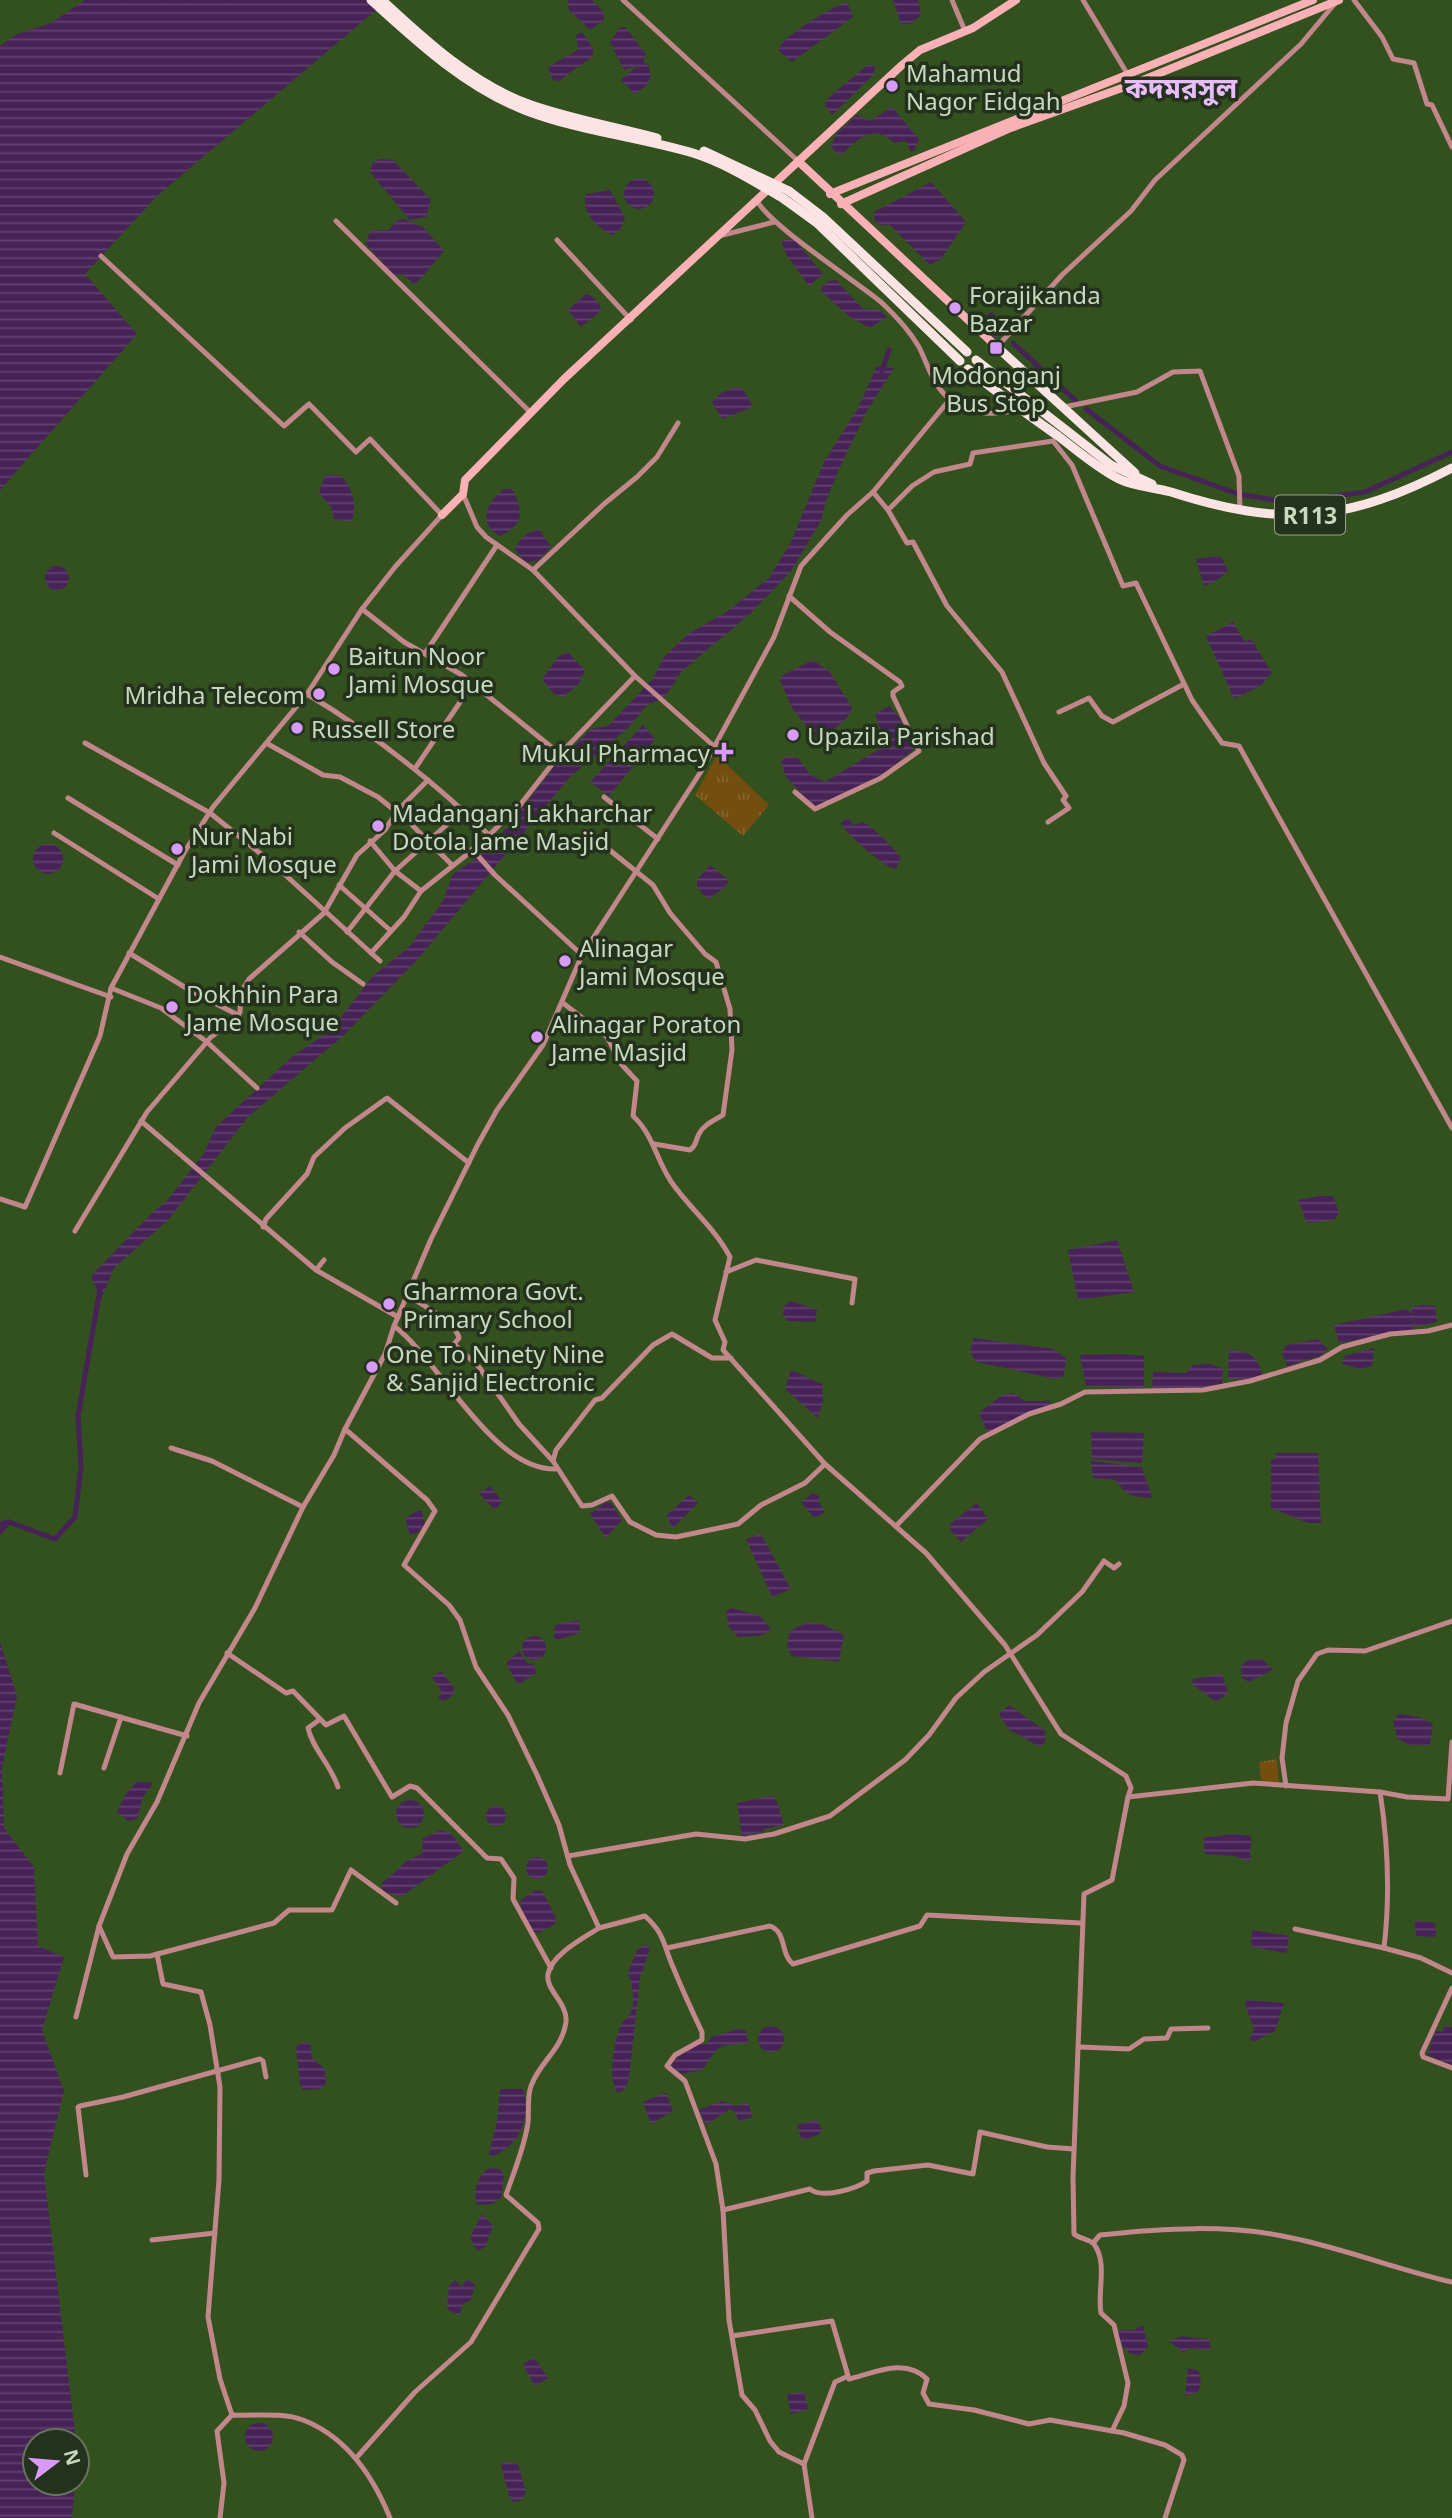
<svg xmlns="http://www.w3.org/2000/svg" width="1452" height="2518" font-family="'Noto Sans','Noto Sans Bengali',sans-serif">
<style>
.park{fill:url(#park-tufts)}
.water{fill:url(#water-rules)}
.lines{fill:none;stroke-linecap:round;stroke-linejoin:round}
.canal{stroke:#472257;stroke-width:5}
.street{stroke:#c1878b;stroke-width:5}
.secondary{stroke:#fab1b6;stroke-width:8}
.primary{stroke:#fce4e5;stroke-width:9}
.primary-bridge{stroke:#fce4e5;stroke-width:9}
.poi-dot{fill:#d99af7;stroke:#24311c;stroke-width:2.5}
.labels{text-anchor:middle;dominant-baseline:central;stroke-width:7;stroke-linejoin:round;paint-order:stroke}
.shield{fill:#24311c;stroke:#96a78d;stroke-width:2}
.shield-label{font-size:23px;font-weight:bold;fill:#c7d9be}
.poi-label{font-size:24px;fill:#c7d9be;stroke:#24311c;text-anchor:start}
.quarter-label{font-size:28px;font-weight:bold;fill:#e8bdfe;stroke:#24311c}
</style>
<defs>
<pattern id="park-tufts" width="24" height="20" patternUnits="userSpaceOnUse" patternTransform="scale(1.75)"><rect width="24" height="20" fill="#734e0f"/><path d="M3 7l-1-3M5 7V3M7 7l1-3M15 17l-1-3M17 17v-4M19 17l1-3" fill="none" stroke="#856730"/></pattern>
<pattern id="water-rules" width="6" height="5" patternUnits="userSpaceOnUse" patternTransform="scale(1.75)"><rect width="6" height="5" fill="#472257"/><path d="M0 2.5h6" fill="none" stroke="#60426d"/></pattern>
</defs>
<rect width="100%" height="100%" fill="#33501f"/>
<!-- park -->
<g class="park">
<polygon points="717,755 769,805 743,836 695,795"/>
<polygon points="1277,1759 1279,1783 1261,1780 1259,1762"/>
</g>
<!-- water -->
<g class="water">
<polygon points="85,0 388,0 156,197 85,274 137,334 0,490 0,46 17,34 51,23"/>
<polygon points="568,0 592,0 603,12 604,20 590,30 569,10"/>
<polygon points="893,0 918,0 921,15 910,24 901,24"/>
<path d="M847,2L853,17L792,62L778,50C782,36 832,7 847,2Z"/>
<polygon points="625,27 646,54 643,63 648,64 651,76 647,85 635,94 621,80 638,65 624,70 610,42 620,28"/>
<polygon points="582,32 593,48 593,56 559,81 553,80 548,67 578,50 576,35"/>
<polygon points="869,64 875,67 874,74 832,115 825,105 828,98"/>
<path d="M892,107L919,139L914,151L911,152L906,141L894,143C874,122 858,139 842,154H837L831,146L837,133L857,115L870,121Z"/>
<polygon points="380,159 393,160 431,200 426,217 410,220 370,172 373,162"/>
<circle cx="639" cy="194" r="15"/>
<polygon points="931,182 966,222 941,259 930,265 890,225 879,225 874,219 874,212"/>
<path d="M610,190L625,218L620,230L612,235C596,226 581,213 586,194Z"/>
<polygon points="404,219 423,227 444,251 415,285 402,274 394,276 366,244 370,231 388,230 398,220"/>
<polygon points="793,238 823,274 809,286 787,256 781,241"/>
<polygon points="836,280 863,309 879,310 887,317 870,328 850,317 820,290 828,281"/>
<polygon points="587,293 597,301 602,310 581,327 568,310"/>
<polygon points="992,312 1005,328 995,339 982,322 982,317"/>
<polygon points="877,366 894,368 868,409 840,467 826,501 821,521 791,571 751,613 682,671 664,698 648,704 628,728 571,776 417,960 344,1035 248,1117 169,1219 114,1268 101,1299 91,1276 153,1212 167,1201 204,1153 216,1127 293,1056 331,1030 373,976 410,946 443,901 453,874 477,858 505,830 558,762 591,729 608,726 653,679 663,658 688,634 728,611 769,578 791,542 824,462 858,408"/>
<polygon points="737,387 744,390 753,407 722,419 712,402 721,393"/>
<path d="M325,475H340C353,489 357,502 352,521L334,520L331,507L319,493Z"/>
<path d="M504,489H512C524,512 524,524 500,536C476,524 488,501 504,489Z"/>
<path d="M539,529L551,547L538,561L525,562L515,549C520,537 527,533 539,529Z"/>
<polygon points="1217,556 1222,558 1228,571 1216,581 1204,586 1196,559"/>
<circle cx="57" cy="578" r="12"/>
<polygon points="1233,622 1245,642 1251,639 1272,673 1260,686 1234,699 1206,636"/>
<polygon points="568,652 585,671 578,685 563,697 554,694 542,679 558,657"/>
<path d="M813,660L830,672L852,708C848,722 829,733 815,737L792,708L780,680L783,675Z"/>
<polygon points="889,706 899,717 914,749 881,776 815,808 786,777 781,762 786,756 798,758 811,775 825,782 886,745 875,714"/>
<polygon points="643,725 655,739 609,796 590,782"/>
<path d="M848,818L853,825L863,822C877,831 891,845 901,858L896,869C886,869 845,833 841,823Z"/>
<circle cx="48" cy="859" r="15"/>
<polygon points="710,865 729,881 724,888 708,899 697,888 697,880"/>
<polygon points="1320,1196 1333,1196 1339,1213 1334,1220 1307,1223 1298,1200"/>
<polygon points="1117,1240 1134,1292 1078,1300 1068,1250"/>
<polygon points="791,1301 817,1310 815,1322 787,1321 783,1314 784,1306"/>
<polygon points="1424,1305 1435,1306 1437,1322 1415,1327 1411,1307"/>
<polygon points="1407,1309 1413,1315 1414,1329 1339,1343 1334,1325"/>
<path d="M974,1338L1053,1349L1066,1358L1064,1375L1059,1379L1051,1378L977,1362C969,1355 970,1347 974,1338Z"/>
<polygon points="1318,1339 1328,1349 1320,1356 1287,1366 1282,1353 1287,1345"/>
<polygon points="1374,1348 1372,1366 1360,1369 1342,1364 1345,1356"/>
<path d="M1229,1350C1249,1352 1257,1354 1262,1375L1251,1380L1228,1379Z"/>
<polygon points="1121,1354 1144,1356 1144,1388 1086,1386 1080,1355"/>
<polygon points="1211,1364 1223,1369 1222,1384 1198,1388 1152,1388 1153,1372 1186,1373 1193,1365"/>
<polygon points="791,1370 822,1384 823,1401 818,1418 785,1389"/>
<polygon points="1013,1393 1025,1401 1049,1401 1052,1406 991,1432 987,1431 979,1413 1001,1396"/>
<polygon points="1091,1432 1144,1433 1142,1463 1092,1459"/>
<polygon points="1276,1453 1318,1453 1321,1523 1308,1523 1271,1508 1271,1460 1275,1459"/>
<path d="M1091,1461L1142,1467L1152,1498C1133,1497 1126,1496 1116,1480L1093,1478Z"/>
<polygon points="490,1486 502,1501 495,1510 479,1494"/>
<polygon points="813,1493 819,1496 819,1502 825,1512 814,1518 801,1502"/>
<polygon points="689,1495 698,1503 673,1528 666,1516"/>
<polygon points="606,1502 611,1503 622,1520 606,1538 590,1514"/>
<polygon points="977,1503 988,1519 961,1542 951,1531 950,1524"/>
<polygon points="421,1509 425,1525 417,1533 410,1535 405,1518"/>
<polygon points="761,1534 791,1589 772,1597 746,1539"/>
<polygon points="732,1608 760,1616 770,1628 769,1632 759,1636 738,1637 729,1627 726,1611"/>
<polygon points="579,1620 580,1633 557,1640 554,1637 555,1625"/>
<polygon points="806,1623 820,1623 844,1635 839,1662 791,1656 787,1645 790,1631"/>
<circle cx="534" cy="1648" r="12"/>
<polygon points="0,1642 17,1696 2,1767 4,1828 34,1867 38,1946 64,1957 42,2030 64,2091 44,2173 76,2441 35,2441 35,2483 75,2483 72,2518 0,2518"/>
<polygon points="519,1651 528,1664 533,1663 536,1673 518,1685 506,1663"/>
<polygon points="1262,1659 1273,1670 1249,1682 1242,1678 1241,1666 1248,1660"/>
<polygon points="441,1671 454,1688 453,1695 445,1701 438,1699 442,1692 432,1677"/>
<polygon points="1222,1674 1228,1693 1216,1702 1192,1684 1193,1679"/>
<polygon points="1009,1705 1045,1731 1045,1742 1040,1747 1008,1729 999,1714"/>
<polygon points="1399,1714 1418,1717 1433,1724 1430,1745 1410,1745 1398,1739 1393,1722"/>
<polygon points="137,1781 153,1783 143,1797 137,1819 128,1821 117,1812 125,1795"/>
<polygon points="771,1796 776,1799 784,1825 764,1829 764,1832 742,1836 737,1803"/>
<circle cx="410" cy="1814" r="14"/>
<circle cx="496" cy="1816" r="10"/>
<polygon points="440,1830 451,1833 464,1851 401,1897 383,1891 382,1883 407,1861 423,1853 422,1839"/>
<polygon points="1234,1834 1251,1836 1250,1862 1235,1856 1205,1854 1203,1838"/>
<circle cx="537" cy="1868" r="11"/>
<polygon points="535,1890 542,1891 556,1918 555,1924 539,1933 534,1932 522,1911 520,1901"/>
<polygon points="1415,1920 1435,1923 1436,1937 1416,1936"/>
<polygon points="1252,1930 1289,1936 1287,1953 1251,1947"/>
<path d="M646,1944L650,1949L640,1978L629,2078L626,2088L618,2093C607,2079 614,2045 619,2029C621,2022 629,2018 631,2011C636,1998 632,1986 628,1973L637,1950Z"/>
<polygon points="1246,2000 1284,2003 1275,2031 1255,2041 1249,2040 1254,2029 1245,2004"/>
<polygon points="1446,2025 1452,2027 1452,2065 1427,2055 1436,2030 1442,2032"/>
<circle cx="771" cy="2039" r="13"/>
<path d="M739,2029L746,2031L748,2043C714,2046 722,2043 702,2070L682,2074L672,2067L673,2060L701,2043L707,2044L711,2037Z"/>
<polygon points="302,2042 310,2043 312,2058 325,2069 326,2083 321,2089 303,2090 300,2085 296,2047"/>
<path d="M500,2089H523C532,2118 519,2147 491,2157L489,2153L497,2121Z"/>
<polygon points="666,2093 673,2111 651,2124 643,2102"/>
<polygon points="722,2101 736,2106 748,2103 753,2117 738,2121 736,2113 730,2109 706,2125 699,2110"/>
<polygon points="817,2120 822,2129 819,2135 802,2140 797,2125"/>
<path d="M490,2168L499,2169L504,2174L501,2198L492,2204L477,2205C473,2191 477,2175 490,2168Z"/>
<polygon points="482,2214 493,2226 485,2247 477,2251 470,2237"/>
<polygon points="467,2279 475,2284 471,2300 463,2304 459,2316 447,2309 449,2286 455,2280 462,2287"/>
<path d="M1143,2325L1148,2347L1140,2355C1127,2356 1121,2346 1118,2334L1119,2330H1134Z"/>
<polygon points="1182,2336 1210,2340 1210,2350 1188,2348 1184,2353 1169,2341"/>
<polygon points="534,2357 548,2378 535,2386 523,2365"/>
<polygon points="1188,2368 1199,2371 1201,2383 1198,2392 1185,2396"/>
<polygon points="804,2392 808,2409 791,2414 787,2394"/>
<circle cx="259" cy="2437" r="14"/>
<polygon points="505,2462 518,2464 526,2493 520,2501 513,2502 509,2496 501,2465"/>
</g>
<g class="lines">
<!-- canal -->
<g class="canal">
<polyline points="1013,343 1076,401"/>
<polyline points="882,371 889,350"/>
<polyline points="1086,409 1160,466 1238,494"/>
<polyline points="1244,495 1288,502 1365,492 1452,452"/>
<polyline points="0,1524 9,1522 55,1539 75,1517 81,1467 78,1416 100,1289"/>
<polyline points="0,1532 9,1522"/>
</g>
<!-- street -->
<g class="street">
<polyline points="623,0 798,161"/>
<polyline points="952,0 965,31"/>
<polyline points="1083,0 1128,75"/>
<polyline points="1354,0 1382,37 1393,59 1414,63 1427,104 1432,105 1452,147"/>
<path d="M757,200C765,222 857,282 881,302C895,315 909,330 919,347C929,367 933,387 952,401C973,416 995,415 1019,410"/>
<polyline points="336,221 531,413"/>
<polyline points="719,236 774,222"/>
<polyline points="557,240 631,320"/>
<polyline points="997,347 1062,275 1131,211 1155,180 1301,44 1337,1"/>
<polyline points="1064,407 1137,392 1173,372 1200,371 1239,476 1240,511"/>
<polyline points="873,492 888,510 907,543 913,542 947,606 1002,672 1044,763 1066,796 1063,800 1069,808 1048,822"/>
<polyline points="463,494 477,527 486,537 533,570 635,676 715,747"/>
<polyline points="888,510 912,486 934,472 970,464 973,453 1053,441 1072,465 1123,586 1136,583 1192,700 1222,743 1239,746 1452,1128"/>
<polyline points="533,570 604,504 637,477 657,457 678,423"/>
<polyline points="789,596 830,632 900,682 902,686 893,692 893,696 919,751 881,778 815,809 795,792"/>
<polyline points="362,609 404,642 462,675 560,754"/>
<polyline points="426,652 497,545"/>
<path d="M307,694C374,734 433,781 489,835"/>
<polyline points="1059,712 1089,698 1102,716 1113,722 1184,684"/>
<polyline points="85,743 210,813 271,862 380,961"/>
<polyline points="268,744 323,775 340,777 378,797 409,822 452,865"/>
<polyline points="416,767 473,683"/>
<polyline points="604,797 658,839"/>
<polyline points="68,798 178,865"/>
<polyline points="54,833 159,899"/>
<polyline points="370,841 395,871 421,891"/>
<path d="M576,842L586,831L653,885L670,913L705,954L716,962L730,1009L732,1050L723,1115C715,1120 704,1124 699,1134C695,1141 697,1145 690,1150L654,1144"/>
<polyline points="472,849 495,875 582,955"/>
<polyline points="339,885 391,931"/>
<polyline points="299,932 332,962 363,984"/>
<polyline points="347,932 395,871 463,810"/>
<polyline points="129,953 191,991 238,1015"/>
<polyline points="371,953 404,917 421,891 479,845 520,805 560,754 635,676"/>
<polyline points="0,957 111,997"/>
<polyline points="111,988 161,1008 207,1042 257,1088"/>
<path d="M563,1003L607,1037L622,1065L637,1081L633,1116C655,1136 657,1165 675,1187C693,1211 716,1230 730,1257L715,1320L725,1342L723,1350L825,1464L926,1553L1005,1645L1061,1734L1126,1776L1131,1788L1128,1797L1253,1783L1380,1792C1388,1843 1390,1897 1384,1948L1295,1929"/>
<polyline points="141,1121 316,1270 398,1317"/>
<polyline points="0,1199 25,1207 100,1036 111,988 185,851 213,807 307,694 362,609 395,567 442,515 370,439 356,452 309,404 284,426 101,256"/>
<polyline points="263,1227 266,1219 307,1174 314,1157 345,1128 387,1098 469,1163"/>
<polyline points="75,1231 147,1112 211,1037 236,1019 240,1012 241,992 249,979 324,913 357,855 385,830 397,811 428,780"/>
<polyline points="316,1270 324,1260"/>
<polyline points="726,1272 756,1260 855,1279 852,1303"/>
<path d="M409,1297C423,1304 456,1324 459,1338L454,1344L479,1367L519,1424L553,1461"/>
<path d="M394,1326C439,1359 492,1471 556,1469"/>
<polyline points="731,1358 712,1358 672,1334 653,1345 602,1398 595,1400 556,1450 553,1461 582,1506 592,1505 612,1496 630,1522 656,1535 676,1537 738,1524 761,1505 805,1483 825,1464"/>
<path d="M345,1429L427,1500L435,1511L404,1565L449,1605L460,1620L476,1667L508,1715L537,1775L559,1825L570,1865L599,1928L645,1916C665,1934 663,1944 673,1967C682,1989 692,2011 702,2032V2040L675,2055L667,2066L685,2081L716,2164L723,2210L729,2320L742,2395L755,2410L770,2441L779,2452L804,2464L812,2518"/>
<polyline points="171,1448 212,1461 303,1507"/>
<polyline points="897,1525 980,1439 1029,1414 1061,1404 1085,1392 1203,1390 1250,1381 1320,1360 1342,1347 1390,1334 1428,1331 1452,1325"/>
<polyline points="227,1653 286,1693 293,1691 326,1725 344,1716 392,1797 410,1786 417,1788 487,1858 501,1859 514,1878 513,1899 551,1968"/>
<path d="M319,1720L308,1728C312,1748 331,1765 338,1787"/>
<polyline points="104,1768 121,1717"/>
<polyline points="60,1773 74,1704 187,1736"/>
<polyline points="1286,1786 1282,1758 1286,1723 1298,1681 1317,1654 1328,1650 1365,1651 1452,1621"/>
<polyline points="1380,1792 1407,1797 1448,1799 1452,1742"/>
<polyline points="568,1856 696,1834 745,1839 774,1834 830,1816 905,1760 929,1735 956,1698 984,1672 1037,1635 1082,1592 1104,1561 1114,1568 1119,1564"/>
<polyline points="396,1903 351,1870 332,1910 289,1910 274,1923 150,1956 113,1957 99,1926 127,1854 157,1802 199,1703 255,1608 303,1507 334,1455 345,1429 385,1354 394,1326 431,1239 478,1144 497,1110 543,1045 582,955 700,773 774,637 801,566 847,515 873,492 950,399"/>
<path d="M667,1948L770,1926C787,1932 780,1954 793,1964L920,1926L927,1915L1081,1923"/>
<polyline points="1384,1948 1421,1958 1452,1973"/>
<polyline points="157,1954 163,1984 201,1992 210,2025 220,2087 219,2180 208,2317 220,2379 232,2415"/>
<polyline points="1452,1988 1422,2053 1423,2057 1452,2068"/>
<polyline points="76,2017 99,1926"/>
<polyline points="1080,2047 1129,2049 1144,2039 1167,2038 1171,2029 1208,2028"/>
<polyline points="86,2175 78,2107 80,2106 123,2097 260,2059 263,2061 266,2077"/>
<path d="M723,2210L810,2189C821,2199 856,2189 867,2181V2173L874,2171L928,2165L973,2174L980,2132L1047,2147L1074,2149"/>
<polyline points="152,2240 215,2233"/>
<path d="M1093,2243L1100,2235C1162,2228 1231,2224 1292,2238C1346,2249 1398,2270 1452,2282"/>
<path d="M732,2336L832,2321L849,2379C874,2373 905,2357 927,2379L923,2393L929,2404L974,2410L1029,2424L1050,2420L1124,2433L1165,2445L1182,2455L1184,2460L1165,2518"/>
<path d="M1112,2431L1124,2406L1128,2383L1114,2325L1101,2313C1097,2292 1108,2263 1094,2244C1090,2239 1080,2239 1074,2234L1073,2177L1084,1894L1112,1880L1128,1797"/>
<path d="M357,2457L415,2392L471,2342L539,2229L538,2223L506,2195C514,2171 524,2149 528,2123C529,2112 527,2097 531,2086C540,2061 562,2050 566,2022C568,2003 545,1990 548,1974C552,1954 584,1938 599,1928"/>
<polyline points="804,2464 835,2382 846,2377"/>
<path d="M220,2518L224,2483L217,2431L232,2415C253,2416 283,2412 303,2420C347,2437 373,2476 390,2518"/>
</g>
<!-- secondary -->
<g class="secondary">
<polyline points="798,161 997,347"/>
<polyline points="830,194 1313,0"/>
<polyline points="841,204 1008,129 1133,84 1339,0"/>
<polyline points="442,515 463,494 465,480 564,379 902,65 920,50 973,28 1016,0"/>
</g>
<!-- primary -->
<g class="primary">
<polyline points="789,191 823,217 967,352"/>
<polyline points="784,199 817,223 960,361"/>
<polyline points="997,347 1135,473"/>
<polyline points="976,360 1111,465 1152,484"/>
<path d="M968,369C997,393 1027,414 1058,436C1078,451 1097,468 1119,479C1135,487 1154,487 1171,492C1282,528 1349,522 1452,468"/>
</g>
<!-- primary-bridge -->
<g class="primary-bridge">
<path d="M371,0C418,43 467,88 527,111C580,131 639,137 693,153C725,163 755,182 784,199"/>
<path d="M382,0C426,41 474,85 531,105C572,119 615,127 657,138"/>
<polyline points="704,151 789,191"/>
</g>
</g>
<!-- markers -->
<g class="poi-dot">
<circle cx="892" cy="86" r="7"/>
<circle cx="955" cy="308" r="7"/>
<rect x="989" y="341" width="14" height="14" rx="3.5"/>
<circle cx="334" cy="669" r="7"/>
<circle cx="319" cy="694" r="7"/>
<circle cx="297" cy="728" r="7"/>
<circle cx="793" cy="735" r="7"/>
<path d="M720.5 741.5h7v7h7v7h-7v7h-7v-7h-7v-7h7z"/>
<circle cx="378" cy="826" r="7"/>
<circle cx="177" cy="849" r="7"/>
<circle cx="565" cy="961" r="7"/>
<circle cx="172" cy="1007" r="7"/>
<circle cx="537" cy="1037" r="7"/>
<circle cx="389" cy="1304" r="7"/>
<circle cx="372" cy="1367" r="7"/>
</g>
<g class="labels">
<!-- shield labels -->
<rect class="shield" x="1275" y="495.5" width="70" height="39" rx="5"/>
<g class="shield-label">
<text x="1310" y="515">R113</text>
</g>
<!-- poi labels -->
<g class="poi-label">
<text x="906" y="72">Mahamud<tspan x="906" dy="28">Nagor Eidgah</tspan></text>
<text x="969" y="294">Forajikanda<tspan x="969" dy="28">Bazar</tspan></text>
<text x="996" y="374" text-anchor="middle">Modonganj<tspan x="996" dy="28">Bus Stop</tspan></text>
<text x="348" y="655">Baitun Noor<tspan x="348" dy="28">Jami Mosque</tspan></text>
<text x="305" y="694" text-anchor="end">Mridha Telecom</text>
<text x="311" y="728">Russell Store</text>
<text x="807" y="735">Upazila Parishad</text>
<text x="710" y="752" text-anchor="end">Mukul Pharmacy</text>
<text x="392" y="812">Madanganj Lakharchar<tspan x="392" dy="28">Dotola Jame Masjid</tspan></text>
<text x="191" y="835">Nur Nabi<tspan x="191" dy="28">Jami Mosque</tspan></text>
<text x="579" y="947">Alinagar<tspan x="579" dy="28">Jami Mosque</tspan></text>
<text x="186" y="993">Dokhhin Para<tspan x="186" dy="28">Jame Mosque</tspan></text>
<text x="551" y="1023">Alinagar Poraton<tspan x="551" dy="28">Jame Masjid</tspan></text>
<text x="403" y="1290">Gharmora Govt.<tspan x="403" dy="28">Primary School</tspan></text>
<text x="386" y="1353">One To Ninety Nine<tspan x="386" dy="28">&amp; Sanjid Electronic</tspan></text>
</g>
<!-- quarter labels -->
<g class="quarter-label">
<text x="1181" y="87">কদমরসুল</text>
</g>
</g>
<!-- north arrow -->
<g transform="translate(56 2462) rotate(74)"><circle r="33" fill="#24311c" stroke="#65745d" stroke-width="2"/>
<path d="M0-5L12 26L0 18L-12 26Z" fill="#d99af7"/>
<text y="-10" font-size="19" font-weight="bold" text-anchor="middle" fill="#c7d9be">N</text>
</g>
</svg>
